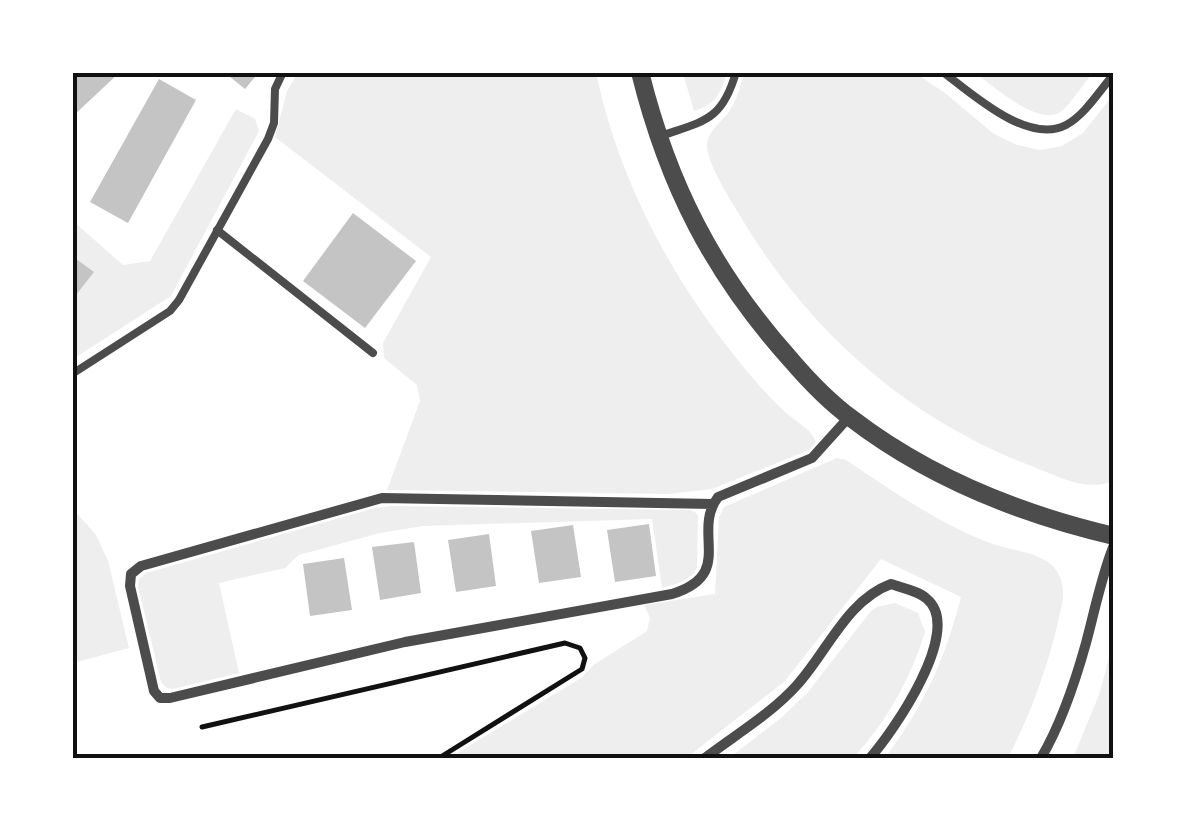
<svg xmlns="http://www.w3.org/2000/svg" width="1186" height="831" font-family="'Space Grotesk',sans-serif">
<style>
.green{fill:#eee}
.building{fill:#c4c4c4}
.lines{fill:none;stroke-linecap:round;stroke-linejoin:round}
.path{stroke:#111;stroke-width:5}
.service{stroke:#4c4c4c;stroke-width:8}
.minor{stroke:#4c4c4c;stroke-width:10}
.tertiary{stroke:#4c4c4c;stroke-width:18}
.neatline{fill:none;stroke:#111;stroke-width:4}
</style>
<rect width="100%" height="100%" fill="#fff"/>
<!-- green -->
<g class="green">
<path d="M440,73L447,75L468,72L596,73C619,181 672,280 742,365C755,381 769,397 783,410C794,421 811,428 816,442L809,450L712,489L668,494L387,490L420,401L417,385L384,358L383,343L431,257L275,137L287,91L298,73Z"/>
<path d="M683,73V72L727,73C720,94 716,104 694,111Z"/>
<path d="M744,73H915L945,93L994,134L1017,145L1040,150L1062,146L1083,133L1113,95V481C1086,492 1060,477 1034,467C908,420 807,330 739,214C729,197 708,165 707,146C707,130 724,121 731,108C738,97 741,85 744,73Z"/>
<path d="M975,73H1093C1083,84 1074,99 1063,110C1041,130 994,86 975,73Z"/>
<polygon points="236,109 255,119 259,131 171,296 73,359 73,221 123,265 150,261"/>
<path d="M837,458L846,460C893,491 940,525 993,544C1012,551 1043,552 1056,570C1060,576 1063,584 1063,592C1064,601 1060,612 1058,622C1047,669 1030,715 1008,758H885C924,705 944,662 961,597L881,559L784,682L686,758H449L581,678L595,664L647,631L650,618L644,605L715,594L719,517L724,507Z"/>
<path d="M392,506L689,510L695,512L698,516L697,568C689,582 676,584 662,588L652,519L423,526L380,533L299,555L285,568L219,583L239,673L173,689L167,688L161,682L138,586L139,579L146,573L375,508Z"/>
<polygon points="72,508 96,535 108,561 129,648 73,663"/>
<path d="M895,603L918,613L925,632C911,678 886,723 853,758H729L781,718L808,692L871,611L877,607Z"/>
<polygon points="1113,643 1113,758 1073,758 1099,695"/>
</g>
<!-- building -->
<g class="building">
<polygon points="72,72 120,72 72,117"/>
<polygon points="224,72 259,72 245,89"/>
<polygon points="159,79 196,100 128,223 90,202"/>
<polygon points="353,213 416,261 365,328 303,281"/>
<polygon points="72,256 94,272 72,300"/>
<polygon points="649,524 656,576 615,582 607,530"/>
<polygon points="573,525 581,577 539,583 531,531"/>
<polygon points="489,534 496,586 456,592 448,540"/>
<polygon points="414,542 421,593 380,600 372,547"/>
<polygon points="344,558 352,610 310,616 303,564"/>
</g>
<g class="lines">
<!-- path -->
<polyline class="path" points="202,727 565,643 580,648 585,658 582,669 439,758"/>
<!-- service -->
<g class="service">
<path d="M943,72C972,94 1028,145 1066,125C1085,115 1100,90 1114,74"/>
<path d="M658,137C703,121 722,122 736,72"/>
<polyline points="217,230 373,353"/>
<polyline points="72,374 170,311 179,300 268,139 274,123 275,89 283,72"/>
</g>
<!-- minor -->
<g class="minor">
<path d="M713,504L382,498L141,566L131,574L130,586L154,691L160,698H170L405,642L672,594C736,574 691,533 718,497L812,458L849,417"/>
<path d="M705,758C735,735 771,714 797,685C827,652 847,600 891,584C902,588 919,591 927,599C964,630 893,732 870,758"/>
<path d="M1041,758C1060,726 1076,679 1086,643C1095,610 1101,577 1114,545"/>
</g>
<!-- tertiary -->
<path class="tertiary" d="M640,72C668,185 713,273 791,360C809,381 828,401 851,418C928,477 1020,514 1114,536"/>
</g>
<!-- border -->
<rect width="1186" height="831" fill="none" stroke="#ffffff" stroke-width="150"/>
<rect x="75" y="75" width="1036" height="681" class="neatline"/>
</svg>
